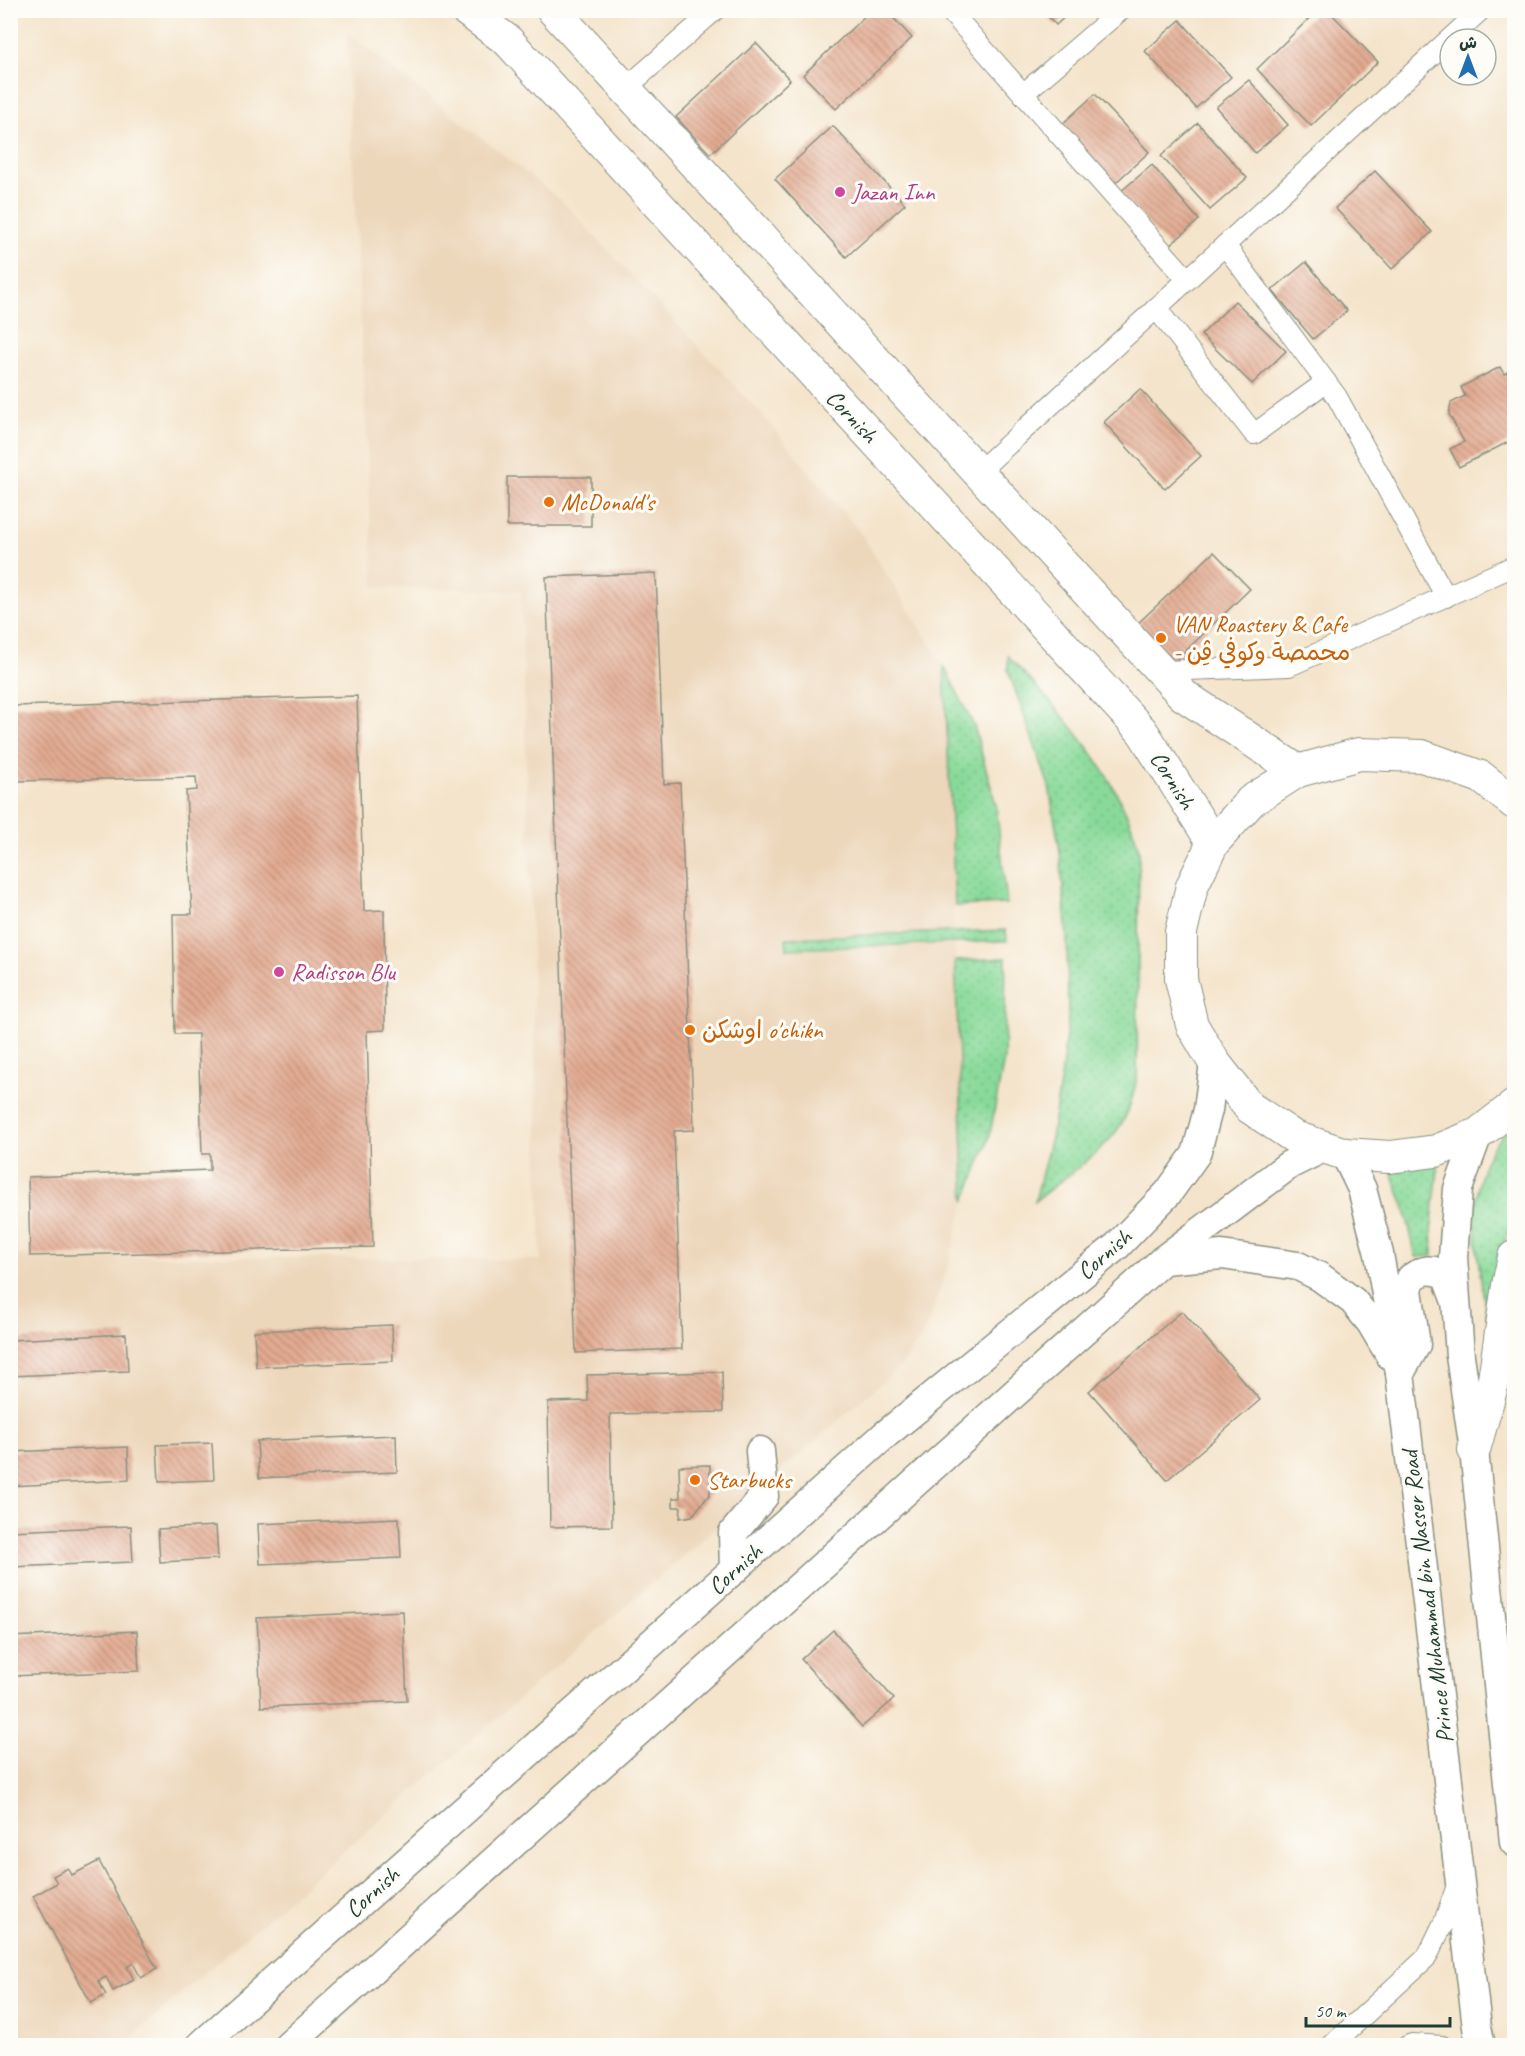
<svg xmlns="http://www.w3.org/2000/svg" width="1525" height="2056" font-family="Caveat,'Playpen Sans Arabic',sans-serif">
<style>
.built{fill:#edd7bb}
.grass{fill:url(#grass-dots);stroke:#548c67;stroke-width:1.5}
.building{fill:url(#building-back-hatch)}
.lines{fill:none;stroke-linecap:round;stroke-linejoin:round}
.street-casing{stroke:#8a9080;stroke-width:22}
.secondary-casing{stroke:#8a9080;stroke-width:31}
.primary-casing{stroke:#8a9080;stroke-width:34}
.street{stroke:#fff;stroke-width:20}
.secondary{stroke:#fff;stroke-width:28}
.primary{stroke:#fff;stroke-width:32}
.hotel-dot{fill:#d1479c;stroke:#fdfcf7;stroke-width:2}
.food-dot{fill:#e8710a;stroke:#fdfcf7;stroke-width:2}
.labels{text-anchor:middle;dominant-baseline:central;stroke-width:6;stroke-linejoin:round;paint-order:stroke}
.hotel-label{font-size:24px;fill:#b23c85;stroke:#fdfcf7;text-anchor:start}
.street-label{font-size:24px;fill:#1f3d34;stroke:#fdfcf7}
.food-label{font-size:24px;fill:#c56008;stroke:#fdfcf7;text-anchor:start}
</style>
<defs>
<pattern id="grass-dots" width="8" height="8" patternUnits="userSpaceOnUse" patternTransform="scale(1.5)"><rect width="8" height="8" fill="#89da9a"/><path d="M2 2h.1M6 6h.1" fill="none" stroke="#76bc85" stroke-width="1.8" stroke-linecap="round"/></pattern>
<pattern id="building-back-hatch" width="6" height="6" patternUnits="userSpaceOnUse" patternTransform="scale(1.5)"><rect width="6" height="6" fill="#e3aa91"/><path d="M-1 5l2 2M0 0l6 6M5-1l2 2" fill="none" stroke="#b78c77"/></pattern>
</defs>
<rect width="100%" height="100%" fill="#fdfcf7"/>
<filter id="ink" filterUnits="userSpaceOnUse"><feTurbulence type="fractalNoise" baseFrequency=".0167" numOctaves="2"/><feDisplacementMap in="SourceGraphic" scale="12" xChannelSelector="R" yChannelSelector="G"/><feConvolveMatrix kernelMatrix="1 2 1 2 8 2 1 2 1" color-interpolation-filters="sRGB"/></filter>
<filter id="wash" filterUnits="userSpaceOnUse"><feTurbulence type="fractalNoise" baseFrequency=".008" numOctaves="4" result="noise"/><feDisplacementMap in="SourceGraphic" scale="24" xChannelSelector="R" yChannelSelector="G"/><feGaussianBlur stdDeviation="1.35" result="paint"/><feColorMatrix in="noise" values="0 0 0 0 0 0 0 0 0 0 0 0 0 0 0 0 0 1.4 0 .05"/><feComposite in="paint" operator="in"/></filter>
<g filter="url(#wash)">
<rect width="100%" height="100%" fill="#f4e4cb"/>
<!-- built -->
<polygon class="built" points="346,32 561,200 758,410 862,535 944,666 965,1201 948,1267 924,1333 902,1365 122,2045 11,2046 11,1255 541,1260 521,591 374,587"/>
<!-- grass -->
<g class="grass">
<path d="M1008,656C1061,713 1119,772 1139,850L1137,1078C1134,1093 1130,1109 1122,1123C1105,1152 1062,1179 1035,1201L1051,1137L1061,1078L1068,1018L1067,938L1060,851L1049,786L1008,670Z"/>
<polygon points="944,666 974,726 996,805 1007,904 955,906"/>
<polygon points="1006,930 1007,941 787,949 786,938"/>
<polygon points="1006,958 1004,1059 989,1139 965,1201 955,961"/>
<path d="M1514,1125V1210L1506,1238L1487,1319C1479,1259 1455,1167 1514,1125Z"/>
<polygon points="1439,1160 1432,1221 1433,1256 1416,1257 1405,1209 1390,1168"/>
</g>
<g id="blocks">
<!-- building -->
<g class="building">
<polygon points="871,10 886,10 912,38 836,109 803,75"/>
<polygon points="1042,10 1072,10 1056,25"/>
<polygon points="1318,10 1328,10 1378,62 1311,126 1257,69"/>
<polygon points="1180,20 1231,77 1196,108 1145,51"/>
<polygon points="756,43 790,80 710,154 676,117"/>
<polygon points="1249,80 1288,125 1255,153 1216,107"/>
<polygon points="1095,94 1149,152 1113,185 1059,127"/>
<polygon points="1198,123 1247,178 1210,210 1161,156"/>
<polygon points="833,126 905,204 846,257 775,179"/>
<polygon points="1152,165 1199,220 1168,247 1120,192"/>
<polygon points="1375,171 1432,232 1392,269 1335,208"/>
<polygon points="1306,262 1347,311 1313,339 1272,290"/>
<polygon points="1235,301 1286,351 1252,384 1201,335"/>
<polygon points="1500,367 1504,374 1514,369 1514,439 1459,467 1450,449 1464,442 1449,414 1451,403 1465,396 1461,387"/>
<polygon points="1140,389 1201,456 1165,489 1104,422"/>
<rect x="507" y="477" width="84" height="49"/>
<polygon points="1214,552 1250,589 1173,663 1136,625"/>
<polygon points="656,573 664,784 680,783 694,1130 674,1131 682,1349 576,1353 546,577"/>
<polygon points="357,696 364,911 384,910 385,1030 367,1031 373,1247 30,1256 28,1177 210,1170 210,1154 202,1154 198,1034 175,1034 173,914 192,914 186,791 197,790 196,777 16,781 14,706"/>
<polygon points="1182,1311 1260,1400 1167,1480 1089,1391"/>
<polygon points="392,1325 393,1361 256,1367 254,1331"/>
<polygon points="126,1334 128,1371 10,1376 10,1340"/>
<polygon points="722,1372 723,1412 610,1414 612,1526 550,1527 548,1402 588,1401 587,1375"/>
<polygon points="396,1435 397,1472 259,1478 257,1441"/>
<polygon points="212,1443 214,1480 159,1482 157,1445"/>
<polygon points="128,1447 129,1480 10,1486 10,1452"/>
<polygon points="710,1465 710,1494 692,1516 680,1518 681,1507 673,1507 673,1498 680,1498 679,1466"/>
<polygon points="399,1518 401,1558 260,1564 258,1524"/>
<polygon points="131,1526 133,1562 10,1567 10,1531"/>
<polygon points="216,1526 218,1559 160,1562 158,1529"/>
<polygon points="403,1611 407,1701 261,1707 257,1618"/>
<polygon points="833,1630 894,1699 862,1727 801,1659"/>
<polygon points="137,1631 139,1671 10,1676 10,1637"/>
<polygon points="99,1861 157,1969 141,1978 133,1963 127,1967 134,1980 113,1991 106,1977 98,1981 106,1995 91,2003 33,1896 57,1883 53,1876 68,1868 72,1875"/>
</g>
</g>
</g>
<g filter="url(#ink)">
<use href="#blocks" fill-opacity="0" stroke="#8a9080" stroke-width="1.5"/>
<g class="lines">
<!-- street casing -->
<g class="street-casing">
<g id="street">
<polyline points="949,10 1187,279"/>
<polyline points="625,89 715,10"/>
<polyline points="1023,94 1121,10"/>
<polyline points="1225,245 1337,397 1446,597"/>
<polyline points="1156,308 1254,434 1326,382"/>
<polyline points="978,472 1481,10"/>
<polyline points="1161,671 1289,666 1514,566"/>
<polyline points="1331,2046 1427,1957 1444,1922 1458,1883"/>
<polyline points="1407,2046 1412,2044 1442,2046"/>
</g>
</g>
<!-- secondary casing -->
<g class="secondary-casing">
<g id="secondary">
<polyline points="1478,1134 1458,1189 1453,1257 1460,1356 1474,1450 1514,1842"/>
<polyline points="1345,1154 1362,1189 1379,1254 1400,1373 1477,2027 1481,2046"/>
<polyline points="1163,1260 1222,1255 1298,1266 1320,1277 1353,1301 1371,1323 1390,1355"/>
<path d="M1400,1373L1416,1345L1408,1290L1411,1278C1424,1269 1431,1268 1446,1275L1455,1299"/>
<polyline points="734,1570 733,1533 764,1496 760,1451"/>
<polyline points="200,2046 886,1434 1117,1246 1168,1193 1196,1154 1208,1110 1214,1062"/>
<polyline points="288,2046 1163,1260 1289,1165 1325,1147"/>
</g>
</g>
<!-- primary casing -->
<g class="primary-casing">
<g id="primary">
<polyline points="466,10 508,41 1142,731 1213,843"/>
<polyline points="553,10 1183,695 1298,771"/>
<polyline points="1514,803 1481,777 1422,756 1359,754 1298,771 1251,801 1213,843 1192,886 1181,932 1181,979 1192,1025 1214,1062 1249,1107 1294,1137 1345,1154 1390,1157 1436,1151 1478,1134 1514,1106"/>
<polyline points="1474,1450 1494,1379 1508,1285 1514,1257"/>
</g>
</g>
<!-- street -->
<use href="#street" class="street"/>
<!-- secondary -->
<use href="#secondary" class="secondary"/>
<!-- primary -->
<use href="#primary" class="primary"/>
</g>
</g>
<!-- markers -->
<g class="hotel-dot">
<circle cx="840" cy="192" r="6"/>
<circle cx="279" cy="972" r="6"/>
</g>
<g class="food-dot">
<circle cx="549" cy="502" r="6"/>
<circle cx="1161" cy="638" r="6"/>
<circle cx="690" cy="1030" r="6"/>
<circle cx="695" cy="1480" r="6"/>
</g>
<g class="labels">
<!-- hotel labels -->
<g class="hotel-label">
<text x="852" y="192">Jazan Inn</text>
<text x="291" y="972">Radisson Blu</text>
</g>
<!-- street labels -->
<g class="street-label">
<text transform="translate(852 416) rotate(47)">Cornish</text>
<text transform="translate(1173 780) rotate(58)">Cornish</text>
<text transform="translate(1104 1254) rotate(-41)">Cornish</text>
<text transform="translate(735 1569) rotate(-42)">Cornish</text>
<text transform="translate(1427 1597) rotate(-97)">Prince Muhammad bin Nasser Road</text>
<text transform="translate(372 1892) rotate(-42)">Cornish</text>
</g>
<!-- food labels -->
<g class="food-label">
<text x="561" y="502">McDonald's</text>
<text x="1173" y="624">VAN Roastery &amp; Cafe<tspan x="1173" dy="28">- محمصة وكوفي ڤِن</tspan></text>
<text x="702" y="1030">اوشكن o'chikn</text>
<text x="707" y="1480">Starbucks</text>
</g>
</g>
<!-- margin -->
<rect width="1525" height="2056" fill="none" stroke="#fdfcf7" stroke-width="36"/>
<!-- north arrow -->
<g transform="translate(1468 57)"><circle r="28" fill="#fdfcf7" stroke="#a4b0a9" stroke-width="1.5"/>
<path d="M0-4.5L10 22L0 15L-10 22Z" fill="#1f6fb2"/>
<text y="-9" font-size="16" font-weight="bold" text-anchor="middle" fill="#1f3d34">ش</text>
</g>
<!-- scale -->
<path d="M1306 2017v9h144v-9" fill="none" stroke="#1f3d34" stroke-width="3"/>
<text x="1315" y="2017" font-size="18" fill="#1f3d34" stroke="#fdfcf7" stroke-width="4.5" paint-order="stroke">50 m</text>
</svg>
